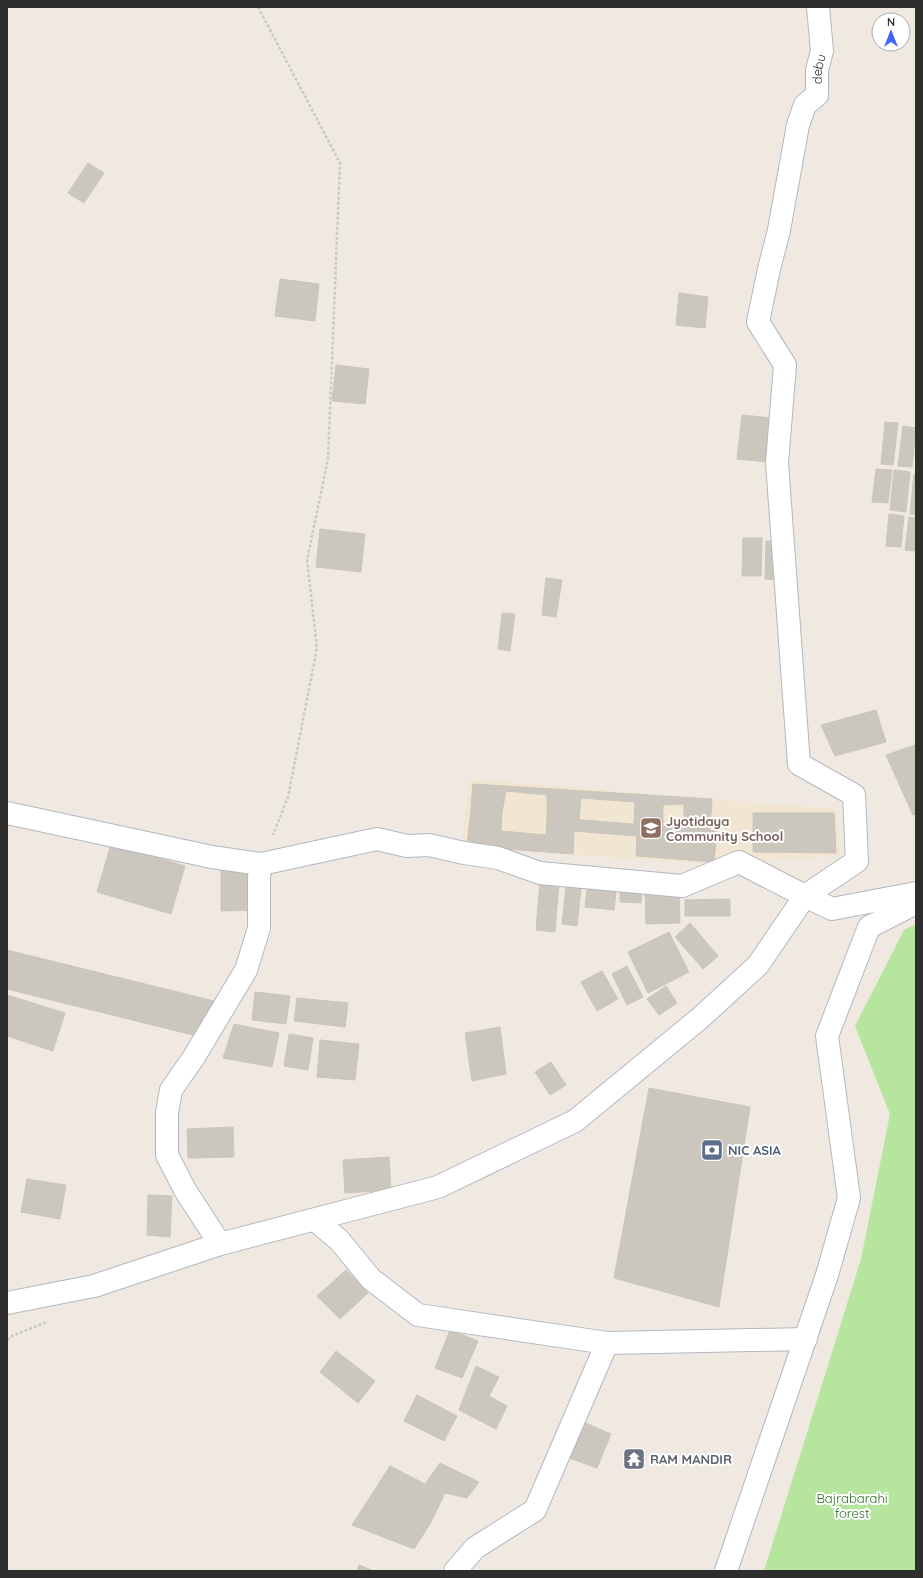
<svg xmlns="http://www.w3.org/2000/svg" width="923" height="1578" font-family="Quicksand,sans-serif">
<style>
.education{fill:#f0e6d1}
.green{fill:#b6e59e}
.building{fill:#cbc7bf;stroke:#cbc5ba}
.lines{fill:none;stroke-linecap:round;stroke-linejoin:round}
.street-casing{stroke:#b4b7c1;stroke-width:24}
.secondary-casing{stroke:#b4b7c1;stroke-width:24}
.path{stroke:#c9c9c9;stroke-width:2.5;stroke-dasharray:3 2;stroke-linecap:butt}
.street{stroke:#fff;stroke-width:22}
.secondary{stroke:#fff;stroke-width:22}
.labels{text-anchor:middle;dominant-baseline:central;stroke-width:4;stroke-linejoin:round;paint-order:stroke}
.street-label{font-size:13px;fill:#2e2e2e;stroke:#fff}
.education-label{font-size:13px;font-weight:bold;fill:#785e54;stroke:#fff;text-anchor:start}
.service-label{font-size:13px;font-weight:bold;fill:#4e5e75;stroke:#fff;text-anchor:start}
.worship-label{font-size:13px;font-weight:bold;fill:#5b616d;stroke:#fff;text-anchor:start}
.park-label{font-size:13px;fill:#2c6e1b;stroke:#fff}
</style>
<rect width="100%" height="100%" fill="#efe9e1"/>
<!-- education -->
<polygon class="education" points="469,779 836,809 840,856 718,864 462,848"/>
<!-- green -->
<polygon class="green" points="916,924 916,1571 764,1571 861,1259 890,1114 855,1026 904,930"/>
<!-- building -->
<g class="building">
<polygon points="88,163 104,173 84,203 68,193"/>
<polygon points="280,279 319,284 315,321 275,316"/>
<polygon points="679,293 708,297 705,328 676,325"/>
<polygon points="336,365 369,369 365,404 332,401"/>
<polygon points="742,415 782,419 777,463 737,459"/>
<polygon points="885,422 898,423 893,465 881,464"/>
<polygon points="903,426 916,428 912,467 898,466"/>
<polygon points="876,469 892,470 888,503 872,502"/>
<polygon points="894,470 910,472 906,512 890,510"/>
<polygon points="914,474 916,474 916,514 910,514"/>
<polygon points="889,514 904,516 901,547 886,546"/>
<polygon points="909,517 916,518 916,551 905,550"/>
<polygon points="320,529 365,534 361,572 316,567"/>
<polygon points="743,538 762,538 761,576 742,576"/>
<polygon points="766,541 784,541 783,580 765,579"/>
<polygon points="546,578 562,580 556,617 542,615"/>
<polygon points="502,613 515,614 510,651 498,649"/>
<polygon points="876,710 886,742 835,756 821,725"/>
<polygon points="915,745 916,748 916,814 913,815 886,755"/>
<polygon points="473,784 712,799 710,830 684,828 684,804 663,805 663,826 634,824 635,802 581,798 579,820 547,817 547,795 506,791 502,812 471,809"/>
<polygon points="471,809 502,812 501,831 546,835 547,817 717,831 714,862 636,856 637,836 574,831 573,854 467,846"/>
<polygon points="753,813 834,813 836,853 753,852"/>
<polygon points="111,844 185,866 171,914 97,892"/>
<polygon points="259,869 259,910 221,911 221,870"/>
<polygon points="567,878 582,880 577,926 562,924"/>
<polygon points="588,880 617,883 614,910 585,907"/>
<polygon points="540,881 559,883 555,932 536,930"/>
<polygon points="620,887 642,888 641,903 620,902"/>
<polygon points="679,890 680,923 646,924 645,892"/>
<polygon points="730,899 730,916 685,916 685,900"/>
<polygon points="690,923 718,956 703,969 675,937"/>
<polygon points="669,932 689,972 648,993 628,952"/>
<polygon points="7,950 214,1001 205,1038 7,989"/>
<polygon points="627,966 643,997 627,1005 612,974"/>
<polygon points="602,971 618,999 597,1011 581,982"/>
<polygon points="666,986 677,1003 659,1015 647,999"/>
<polygon points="255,992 290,996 286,1024 252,1020"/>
<polygon points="7,995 65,1013 53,1051 7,1036"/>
<polygon points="297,998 348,1003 345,1027 294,1021"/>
<polygon points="234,1024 279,1033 272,1067 223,1058"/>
<polygon points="500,1027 506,1074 472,1081 465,1033"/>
<polygon points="289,1034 313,1038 308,1070 284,1066"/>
<polygon points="320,1040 359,1044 355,1080 317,1077"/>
<polygon points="551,1062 566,1085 550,1095 535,1072"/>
<polygon points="649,1088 750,1107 719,1307 614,1278"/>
<polygon points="233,1127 234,1157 188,1158 187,1129"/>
<polygon points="389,1157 391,1190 345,1193 343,1160"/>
<polygon points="27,1179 66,1185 60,1219 21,1212"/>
<polygon points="148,1195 172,1196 170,1237 147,1235"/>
<polygon points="346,1270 368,1293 340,1319 317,1296"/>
<polygon points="450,1330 478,1341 462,1378 435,1368"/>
<polygon points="336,1351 375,1381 358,1403 320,1372"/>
<polygon points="476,1366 499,1377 489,1396 507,1406 496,1429 459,1410"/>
<polygon points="417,1395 457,1416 444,1441 404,1421"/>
<polygon points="583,1422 611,1434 597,1468 569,1458"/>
<polygon points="440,1463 479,1482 467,1498 445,1493 430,1524 414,1549 352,1525 390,1466 425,1484"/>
<polygon points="359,1565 374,1571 357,1571"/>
</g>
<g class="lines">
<!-- street casing -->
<g class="street-casing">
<g id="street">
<path id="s1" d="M7,813L212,857L261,864L377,839L407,846L429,845L464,853L498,858L540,873L682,886L739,862L805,896L857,861L854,795L799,764L777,463L785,365L758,322L769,269L779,230L798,125L805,105L817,95V70L822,51L818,7"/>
<polyline points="315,1220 339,1240 371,1279 418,1315 607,1343 806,1339"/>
<polyline points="220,1244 185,1190 167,1155 167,1113 171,1090 194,1057 246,970 259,928 259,878 261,864"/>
<polyline points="7,1303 94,1286 220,1244 438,1187 575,1121 699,1019 758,965 805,896 832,909 916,893"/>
<polyline points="455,1571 475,1548 535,1510 607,1343"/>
</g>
</g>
<!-- secondary casing -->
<g class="secondary-casing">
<polyline id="secondary" points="726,1571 827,1275 849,1198 827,1036 869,927 916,903"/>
</g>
<!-- path -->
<g class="path">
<polyline points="258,7 340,163 328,459 307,560 317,648 288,797 273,835"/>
<polyline points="7,1340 12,1336 47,1322"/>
</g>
<!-- street -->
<use href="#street" class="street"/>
<!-- secondary -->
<use href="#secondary" class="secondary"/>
</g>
<!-- icons -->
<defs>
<g id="school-square" transform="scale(1.15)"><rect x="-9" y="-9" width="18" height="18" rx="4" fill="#8d6e63" stroke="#fff"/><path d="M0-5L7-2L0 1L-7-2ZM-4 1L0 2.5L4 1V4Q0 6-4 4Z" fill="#fff"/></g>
<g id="bank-square" transform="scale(1.15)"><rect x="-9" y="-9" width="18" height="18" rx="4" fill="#5c6f8a" stroke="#fff"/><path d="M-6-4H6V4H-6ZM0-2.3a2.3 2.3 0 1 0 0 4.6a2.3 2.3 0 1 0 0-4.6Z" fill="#fff"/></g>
<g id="temple-square" transform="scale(1.15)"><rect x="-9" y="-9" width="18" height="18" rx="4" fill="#6b7280" stroke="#fff"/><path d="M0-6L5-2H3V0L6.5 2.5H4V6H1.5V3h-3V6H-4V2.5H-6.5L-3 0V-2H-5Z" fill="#fff"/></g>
</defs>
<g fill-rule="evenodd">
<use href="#school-square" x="651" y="828"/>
<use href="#bank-square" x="712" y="1150"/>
<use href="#temple-square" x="634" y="1459"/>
</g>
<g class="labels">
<!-- street labels -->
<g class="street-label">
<text stroke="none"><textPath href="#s1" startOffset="1731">debu</textPath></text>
</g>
<!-- education labels -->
<g class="education-label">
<text x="666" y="821">Jyotidaya<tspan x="666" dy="15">Community School</tspan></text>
</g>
<!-- service labels -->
<g class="service-label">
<text x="728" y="1150">NIC ASIA</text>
</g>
<!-- worship labels -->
<g class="worship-label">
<text x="650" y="1459">RAM MANDIR</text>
</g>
<!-- park labels -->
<g class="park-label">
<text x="852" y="1498">Bajrabarahi<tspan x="852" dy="15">forest</tspan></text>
</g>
</g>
<!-- border -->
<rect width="923" height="1578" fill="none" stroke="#2e2e2e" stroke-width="16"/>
<!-- north arrow -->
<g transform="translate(891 32)"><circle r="19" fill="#ffffff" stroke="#ababab"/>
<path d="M0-3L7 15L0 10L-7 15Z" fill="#4264fb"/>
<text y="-6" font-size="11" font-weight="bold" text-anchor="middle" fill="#2e2e2e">N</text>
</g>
</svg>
